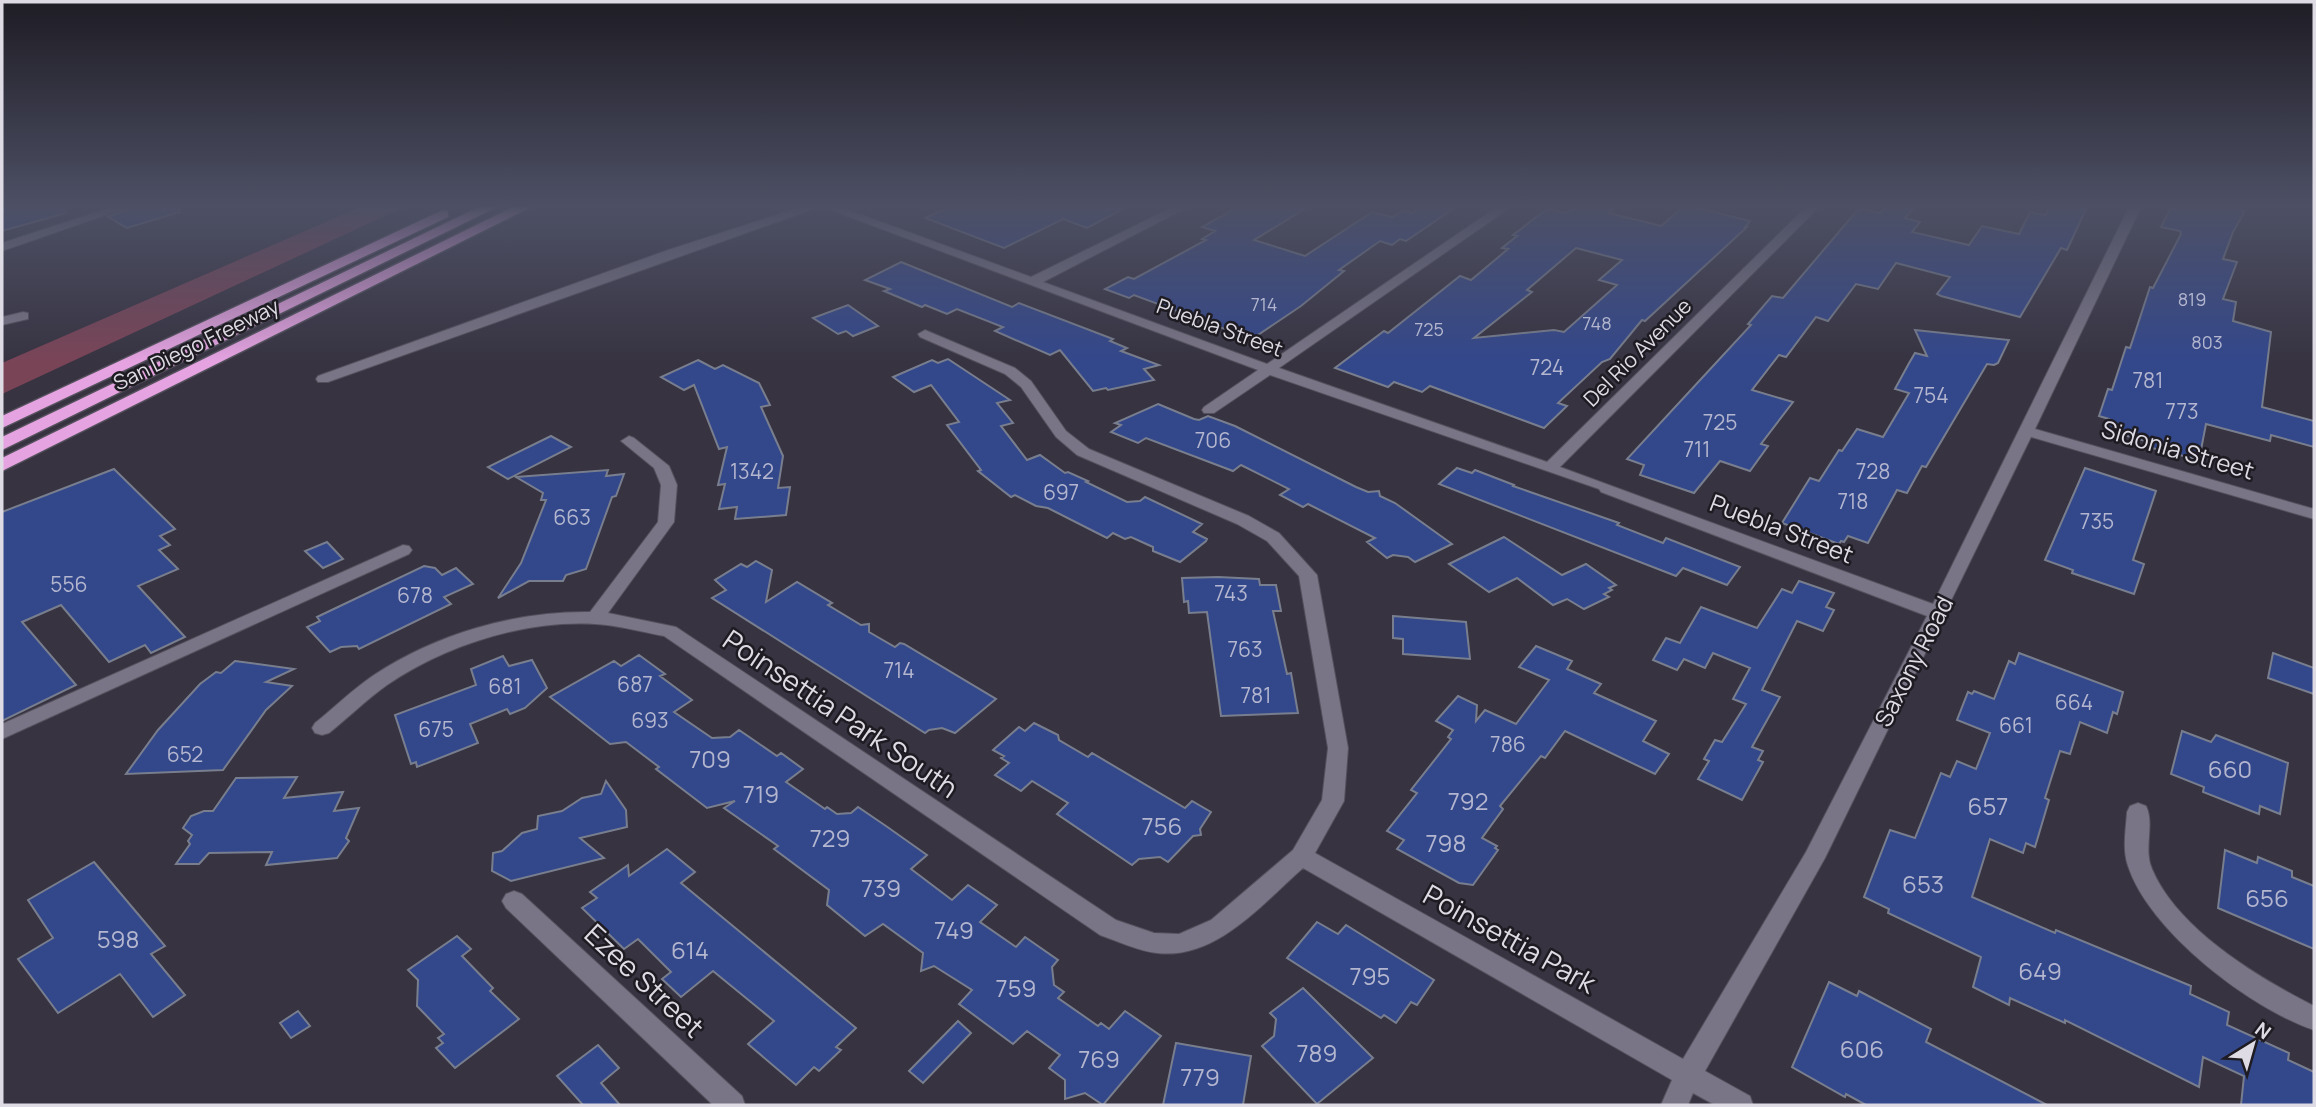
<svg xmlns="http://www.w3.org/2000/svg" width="2316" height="1107" font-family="Manrope,sans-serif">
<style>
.green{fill:#7a4457}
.building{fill:#33478b;stroke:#787e8e;stroke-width:2;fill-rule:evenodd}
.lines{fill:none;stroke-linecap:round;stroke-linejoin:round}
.minor-casing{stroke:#54505c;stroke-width:2}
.highway-casing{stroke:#54505c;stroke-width:3}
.minor{fill:#7a7586;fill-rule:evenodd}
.highway{fill:#e5a3e1;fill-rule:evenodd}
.labels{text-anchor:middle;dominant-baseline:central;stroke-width:5;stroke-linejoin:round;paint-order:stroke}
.far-number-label{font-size:18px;fill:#b3b6ce}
.far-street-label{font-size:21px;fill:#dedbe5;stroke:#1e1c22}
.number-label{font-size:21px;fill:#b3b6ce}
.street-label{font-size:24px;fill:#dedbe5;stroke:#1e1c22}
.near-number-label{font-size:24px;fill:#b3b6ce}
.near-street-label{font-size:28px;fill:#dedbe5;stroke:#1e1c22}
</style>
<rect width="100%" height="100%" fill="#373341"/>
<!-- green -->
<polygon class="green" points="360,207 404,207 2,394 2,363"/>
<!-- building -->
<g class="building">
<polygon points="2,207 65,207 66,213 2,231"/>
<polygon points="132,207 179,207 180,212 127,228 108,217"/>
<polygon points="949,207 1127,207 1087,228 1063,219 1004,248 925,218"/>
<polygon points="1238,207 1308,207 1254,240 1305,256 1372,212 1392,217 1404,210 1412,213 1420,207 1456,207 1406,241 1400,239 1392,245 1380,241 1339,270 1344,271 1301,306 1252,339 1134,295 1129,298 1105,289 1128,277 1134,279 1206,240 1202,239 1215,231 1202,227"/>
<path d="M1573,207H1616L1609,213L1661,226L1683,207H1695L1750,221L1745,227H1747L1645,321L1642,320L1610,359L1602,362L1558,403L1567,406L1544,428L1430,386L1422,392L1394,382L1388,387L1335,368L1384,331L1388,333L1460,276L1471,280L1508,249L1502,248L1517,236L1513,235L1548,208L1566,213ZM1576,248L1622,260L1599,280L1617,285L1564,332L1554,330L1474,338L1532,292L1527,290Z"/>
<polygon points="1885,207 1915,207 1905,218 1920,222 1912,232 1969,245 1982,226 2019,234 2030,212 2046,215 2049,207 2087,207 2067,250 2061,248 2020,317 1941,296 1937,294 1950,277 1896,263 1878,289 1856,284 1828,321 1816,317 1786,357 1779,355 1752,390 1793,402 1761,444 1768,446 1750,471 1720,461 1694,493 1640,475 1644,465 1627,459 1751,325 1748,324 1772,296 1783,298 1859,208 1880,213"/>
<polygon points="2171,207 2226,207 2245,211 2233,232 2223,259 2237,262 2223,299 2236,302 2233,321 2271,332 2262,407 2314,421 2314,447 2271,435 2270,441 2206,424 2199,460 2152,448 2153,443 2105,430 2109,419 2099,416 2108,389 2112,390 2126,347 2130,348 2150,287 2153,288 2181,234 2180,231 2161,227"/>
<polygon points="901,262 1012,307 1019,303 1113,339 1110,341 1127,348 1121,351 1159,365 1144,369 1154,380 1108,390 1106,388 1093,391 1060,350 1050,355 995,331 1003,327 957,309 947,314 925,305 922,307 884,291 890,289 865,280"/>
<polygon points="848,305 878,326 853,336 846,331 838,334 813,318"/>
<polygon points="1915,330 2009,340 1998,363 1994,365 1987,364 1926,467 1922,466 1907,493 1897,490 1868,543 1848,536 1844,542 1841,541 1839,544 1782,523 1810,478 1819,481 1839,450 1842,451 1857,429 1883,437 1909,393 1895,389 1908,365 1915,353 1927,356"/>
<polygon points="948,359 1010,400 997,403 1013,423 1001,426 1027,460 1040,455 1065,473 1068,472 1088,481 1086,482 1127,502 1140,501 1145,497 1202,524 1193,532 1207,539 1206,541 1180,562 1153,551 1153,547 1131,537 1125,539 1113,533 1107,538 1048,508 1036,506 1015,495 1011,497 978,471 981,470 947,425 959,422 931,385 914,392 893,377 932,360 938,363"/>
<polygon points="698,360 715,369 723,365 759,383 770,405 761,407 783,456 778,488 790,487 786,515 735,519 737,507 719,509 725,484 718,485 727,447 719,449 694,385 684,390 661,377"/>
<polygon points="1158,404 1194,419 1199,420 1208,416 1235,426 1356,487 1368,492 1379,491 1380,496 1395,503 1452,544 1415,562 1408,557 1393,555 1387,558 1367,542 1375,538 1308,504 1303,507 1280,495 1289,489 1241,465 1233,471 1146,438 1138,443 1111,432 1121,425 1115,423"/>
<polygon points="551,436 571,447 508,479 488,467"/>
<polygon points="1457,468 1472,473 1475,470 1514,485 1513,486 1619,523 1617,525 1663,543 1666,538 1740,567 1727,585 1683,568 1676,576 1439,484"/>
<polygon points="2085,468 2156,491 2133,560 2144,564 2134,594 2072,573 2073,570 2045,560"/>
<polygon points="114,469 175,529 160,536 170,545 159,550 178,569 138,586 185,637 151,653 145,645 109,662 61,605 22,622 76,685 2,721 2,512"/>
<polygon points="608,470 606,476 624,474 616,496 612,497 586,569 566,575 563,581 529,581 498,598 521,563 546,500 541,500 543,493 516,477"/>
<polygon points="1504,537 1562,575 1586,564 1616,585 1609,588 1612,590 1604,594 1609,597 1584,609 1567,599 1553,605 1517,578 1489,592 1449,564"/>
<polygon points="327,542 343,559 323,568 305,551"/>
<polygon points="756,561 772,570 766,602 797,582 832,603 828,605 861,625 869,624 869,632 895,647 900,643 904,644 996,699 955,733 942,728 929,730 925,733 712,598 726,590 715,580 741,564 747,567"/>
<polygon points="424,566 435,568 442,575 456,568 473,584 444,597 451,604 359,649 357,646 341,647 330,652 307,627 320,621 317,617"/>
<polygon points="1218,577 1259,579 1260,585 1276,585 1281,611 1273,611 1287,674 1291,673 1298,713 1221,716 1207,612 1189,613 1188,601 1184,602 1182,578"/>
<polygon points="1799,581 1834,593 1826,607 1834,610 1823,631 1797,621 1762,690 1780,697 1752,747 1763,751 1758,760 1763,762 1742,800 1698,779 1709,761 1704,759 1715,740 1722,742 1746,704 1733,699 1750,668 1713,653 1705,668 1684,659 1677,670 1653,660 1666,638 1680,643 1701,607 1757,628 1782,589 1792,593"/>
<polygon points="1393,616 1466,622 1470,659 1403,654 1403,639 1393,638"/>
<polygon points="1536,646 1572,661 1567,669 1601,684 1594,693 1656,721 1643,741 1669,754 1655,774 1565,731 1545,758 1541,756 1500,806 1503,809 1482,838 1497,846 1495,848 1498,850 1473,885 1459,883 1397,849 1404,840 1387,831 1417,793 1411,790 1451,739 1448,737 1453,730 1436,721 1458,696 1477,705 1476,721 1485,710 1516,724 1549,680 1519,667"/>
<polygon points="2019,653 2123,692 2117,714 2113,712 2107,733 2080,722 2070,754 2060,751 2045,798 2049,800 2035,847 2026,843 2023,853 1990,839 1972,897 2055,933 2056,930 2191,986 2190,994 2229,1012 2227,1025 2289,1053 2288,1060 2314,1072 2314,1105 2241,1105 2244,1076 2203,1057 2199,1087 2065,1020 2065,1023 2010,998 2009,1005 1973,987 1981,957 1888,913 1889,909 1864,897 1890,830 1915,838 1941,773 1950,777 1957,761 1976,769 1990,733 1957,720 1968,692 1972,694 1974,691 1994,699 2009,661 2015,664"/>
<polygon points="2273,653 2314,668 2314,694 2268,678"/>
<polygon points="639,655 665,674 660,676 692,700 674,712 712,738 730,737 739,730 777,756 781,753 803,769 786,782 825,809 827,807 837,814 851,813 858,807 886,826 927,855 911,869 952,900 968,885 997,905 980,922 1016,947 1025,937 1058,960 1052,967 1054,985 1064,992 1058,998 1098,1026 1101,1023 1109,1029 1125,1011 1161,1036 1103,1105 1085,1093 1065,1099 1065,1080 1049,1068 1060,1055 1027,1031 1013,1044 959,1004 972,990 934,966 921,971 923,953 883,924 865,936 827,905 829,890 774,849 778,846 724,808 735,801 707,808 656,769 659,767 626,742 610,744 550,697 614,661 621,666"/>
<polygon points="503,656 509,666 532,660 547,688 525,708 510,714 507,709 470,724 478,743 417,767 416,762 411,764 395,715 476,685 471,669"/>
<polygon points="235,661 294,669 266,682 292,686 266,710 223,770 126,774 158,730 200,684 216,672 221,673"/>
<polygon points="1034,723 1058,735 1059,740 1088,757 1092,753 1185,808 1192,801 1211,812 1200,829 1201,835 1193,836 1168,862 1160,857 1139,859 1132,865 1057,814 1068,803 1032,781 1021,791 995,775 1009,763 1001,758 1004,756 993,750 1019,727 1025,731"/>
<polygon points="2182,731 2211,742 2216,735 2288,763 2280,814 2260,806 2259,814 2203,792 2204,787 2171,774"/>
<polygon points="297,777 284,798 343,792 334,811 359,808 346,838 349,841 337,858 266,865 272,852 209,853 199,864 176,864 190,844 188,841 192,835 183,828 191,816 204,811 213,811 236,778"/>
<polygon points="606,781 626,810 627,827 580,838 604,858 511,881 492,871 493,853 502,851 522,833 537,829 538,816 562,811 582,798 601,794"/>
<polygon points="667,849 695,872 681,883 856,1028 836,1047 841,1050 819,1071 814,1067 796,1085 748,1044 774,1021 713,971 681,997 662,979 671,972 638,939 624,949 582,908 597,898 590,892 628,865 629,876"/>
<polygon points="2225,850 2257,863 2258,857 2292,871 2292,877 2314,886 2314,949 2218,908"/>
<polygon points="94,862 165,946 151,954 185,995 153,1017 120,974 58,1013 18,959 53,938 28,900"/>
<polygon points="1317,922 1338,934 1346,925 1434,980 1417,1005 1411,1002 1396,1023 1384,1015 1381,1018 1287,958"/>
<polygon points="457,936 471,949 462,956 493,988 490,991 519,1019 455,1068 436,1048 443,1043 438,1038 444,1034 417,1006 418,980 408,970"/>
<polygon points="1829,982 1857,996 1859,991 1931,1029 1926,1042 2047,1105 1866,1105 1846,1094 1845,1097 1792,1067"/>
<polygon points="1303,988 1373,1058 1317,1104 1262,1046 1274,1036 1276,1019 1270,1013"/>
<polygon points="298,1011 310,1026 291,1038 280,1023"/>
<polygon points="958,1021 971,1033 923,1083 909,1071"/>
<polygon points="1176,1043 1251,1056 1243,1105 1163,1105"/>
<polygon points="598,1045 619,1068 601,1083 620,1105 583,1105 557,1076"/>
</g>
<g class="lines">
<!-- minor casing -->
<g class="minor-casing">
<g id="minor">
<polygon points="112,207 129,207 2,251 2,243"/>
<polygon points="801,207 819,207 328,382 318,382 316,379 318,376 668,250"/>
<path d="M823,207H840L1031,277L1173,207H1188L1043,282L1267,364L1497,207H1511L1279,368L1547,462L1806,207H1819L1560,467L1933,604L2129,207H2141L2035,429L2314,509V519L2031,437L1825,858L1705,1071L1750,1096L1753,1105H1715L1693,1093L1688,1105H1661L1672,1080L1303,868C1262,904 1216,960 1157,953C1138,951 1117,941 1100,935L664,636C641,632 618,625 595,624C524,620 446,645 387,685C366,700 349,717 329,733L322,735L315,733L312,728L315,723C335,707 353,689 374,675C436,634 515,611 590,612L658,522L661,485L654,468L621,441L629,436L634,438L669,466L677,485L674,522L608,613L676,627L1116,920L1154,933L1179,934L1211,920L1293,850L1322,800L1328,748L1299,576L1267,541L1237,524L1077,455L1056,437L1021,387L1005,374L920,337L918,334L925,330L1015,368L1031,381L1066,431L1089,449L1249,516L1279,533L1317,575L1348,748L1344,801L1315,853L1683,1059L1806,852L1927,616L1601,492L1599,489L1270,375L1214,413H1204L1202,410L1204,407L1258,370Z"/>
<polygon points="23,312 28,313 28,319 2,325 2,317"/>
<polygon points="403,545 409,546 412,550 409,554 2,739 2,724"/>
<path d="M2138,803L2146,806C2155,824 2143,849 2152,869C2177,929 2259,978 2314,1006V1030C2251,1009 2149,931 2128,866C2122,849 2126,829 2127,812L2130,806Z"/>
<polygon points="514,891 522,894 742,1096 745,1105 713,1105 506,908 502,901 506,894"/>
</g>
</g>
<!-- highway casing -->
<g class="highway-casing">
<g id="highway">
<polygon points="479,207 497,207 2,450 2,437"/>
<polygon points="513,207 531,207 2,471 2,458"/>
<polygon points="443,210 448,211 448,217 2,428 2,416"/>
</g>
</g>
<!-- minor -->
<use href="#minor" class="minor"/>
<!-- highway -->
<use href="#highway" class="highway"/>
</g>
<!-- sky -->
<linearGradient id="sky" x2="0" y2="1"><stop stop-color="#1e1c24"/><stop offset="0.57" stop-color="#4d5065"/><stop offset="1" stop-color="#4d5065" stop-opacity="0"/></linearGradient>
<rect width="2316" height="362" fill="url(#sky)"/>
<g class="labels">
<!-- far-number labels -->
<g class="far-number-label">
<text x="2192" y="299">819</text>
<text x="1264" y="304">714</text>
<text x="1597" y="323">748</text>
<text x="1429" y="329">725</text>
<text x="2207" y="342">803</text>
</g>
<!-- far-street labels -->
<g class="far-street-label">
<text transform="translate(1220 327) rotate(20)">Puebla Street</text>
<text transform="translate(196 344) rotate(-26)">San Diego Freeway</text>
<text transform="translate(1637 352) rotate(-45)">Del Rio Avenue</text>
</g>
<!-- number labels -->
<g class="number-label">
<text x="1547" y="367">724</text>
<text x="2148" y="380">781</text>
<text x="1931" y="395">754</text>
<text x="2182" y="411">773</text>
<text x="1720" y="422">725</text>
<text x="1213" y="440">706</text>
<text x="1697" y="449">711</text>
<text x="752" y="471">1342</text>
<text x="1873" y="471">728</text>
<text x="1061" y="492">697</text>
<text x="1853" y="501">718</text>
<text x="572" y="517">663</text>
<text x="2097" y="521">735</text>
<text x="69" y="584">556</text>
<text x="1231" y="593">743</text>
<text x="415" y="595">678</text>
<text x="1245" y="649">763</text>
<text x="899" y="670">714</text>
<text x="635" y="684">687</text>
<text x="505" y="686">681</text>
<text x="1256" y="695">781</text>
<text x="2074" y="702">664</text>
<text x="650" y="720">693</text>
<text x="2016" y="725">661</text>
<text x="436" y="729">675</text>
<text x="1508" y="744">786</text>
<text x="185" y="754">652</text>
</g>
<!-- street labels -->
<g class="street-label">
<text transform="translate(2178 449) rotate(16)">Sidonia Street</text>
<text transform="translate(1782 528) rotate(21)">Puebla Street</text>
<text transform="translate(1913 661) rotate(-63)">Saxony Road</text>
</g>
<!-- near-number labels -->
<g class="near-number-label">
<text x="710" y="758">709</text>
<text x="2230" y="768">660</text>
<text x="761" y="793">719</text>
<text x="1468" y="800">792</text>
<text x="1988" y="805">657</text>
<text x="1162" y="825">756</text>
<text x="830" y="837">729</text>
<text x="1446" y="842">798</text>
<text x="1923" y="883">653</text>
<text x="881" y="887">739</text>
<text x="2267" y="897">656</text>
<text x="954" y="929">749</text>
<text x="118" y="938">598</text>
<text x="690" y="949">614</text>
<text x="2040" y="970">649</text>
<text x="1370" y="975">795</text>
<text x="1016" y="987">759</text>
<text x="1862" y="1048">606</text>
<text x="1317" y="1052">789</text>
<text x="1099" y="1058">769</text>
<text x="1200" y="1076">779</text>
</g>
<!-- near-street labels -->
<g class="near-street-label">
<text transform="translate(841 713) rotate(34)">Poinsettia Park South</text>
<text transform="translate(1510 938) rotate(29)">Poinsettia Park</text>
<text transform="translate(645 980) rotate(43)">Ezee Street</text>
</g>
</g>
<!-- border -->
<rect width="2316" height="1107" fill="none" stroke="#dedbe5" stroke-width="7"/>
<!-- north arrow -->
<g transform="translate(2253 1044) rotate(37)" stroke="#1e1c22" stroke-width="5" paint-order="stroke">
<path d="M0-5L12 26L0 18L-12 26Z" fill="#dedbe5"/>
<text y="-10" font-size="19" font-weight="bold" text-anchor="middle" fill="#dedbe5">N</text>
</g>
</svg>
